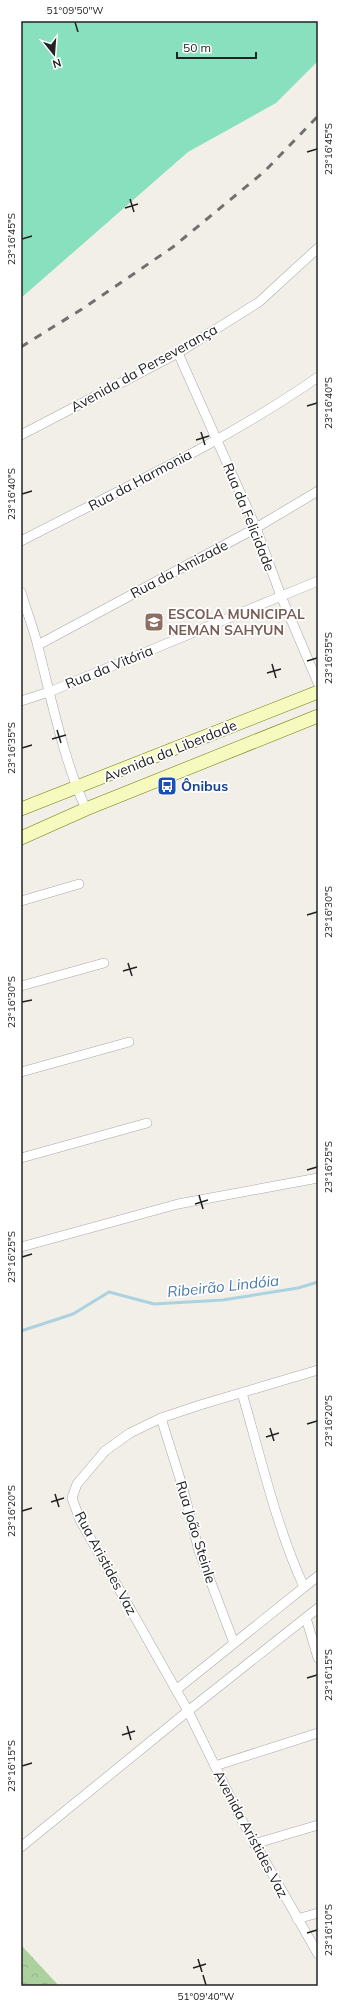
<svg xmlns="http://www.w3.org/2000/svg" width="339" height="2007" font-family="Mulish,sans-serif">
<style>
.forest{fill:url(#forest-crowns)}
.pitch{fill:#88e0be}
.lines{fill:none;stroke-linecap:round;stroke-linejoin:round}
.stream{stroke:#aad3df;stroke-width:3}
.street-casing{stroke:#a9a9a9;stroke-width:10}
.secondary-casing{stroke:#707d05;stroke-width:14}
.street{stroke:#fff;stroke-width:9}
.secondary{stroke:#f7fabf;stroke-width:13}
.rail{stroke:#707070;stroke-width:3;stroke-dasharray:8 8;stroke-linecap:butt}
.ticks{fill:none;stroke:#222;stroke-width:1.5}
.labels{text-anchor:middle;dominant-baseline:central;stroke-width:3.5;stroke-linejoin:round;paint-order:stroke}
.street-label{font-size:14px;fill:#222;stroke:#fff}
.education-label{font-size:14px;font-weight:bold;fill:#785e54;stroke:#fff;text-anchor:start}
.transit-label{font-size:14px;font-weight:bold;fill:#164399;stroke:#fff;text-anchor:start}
.water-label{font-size:15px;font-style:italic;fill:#4a7aab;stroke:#fff}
.neatline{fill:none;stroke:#222;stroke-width:1.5}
.ticks-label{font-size:10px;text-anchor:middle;fill:#222}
</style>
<defs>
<pattern id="forest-crowns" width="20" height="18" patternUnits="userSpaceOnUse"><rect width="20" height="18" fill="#add19e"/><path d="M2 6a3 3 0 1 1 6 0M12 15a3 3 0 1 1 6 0" fill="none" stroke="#95b388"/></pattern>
</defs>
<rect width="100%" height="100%" fill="#f2efe9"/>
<!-- forest -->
<polygon class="forest" points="21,1945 59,1986 21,1986"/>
<!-- pitch -->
<polygon class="pitch" points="21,21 318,21 318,61 276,103 188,152 21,298"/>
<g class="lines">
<!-- stream -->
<polyline class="stream" points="21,1331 73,1314 109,1292 154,1304 223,1300 298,1288 318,1282"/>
<!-- street casing -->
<g class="street-casing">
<g id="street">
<polyline points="178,353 256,528 281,596 318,683"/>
<polyline points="21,435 178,353 259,302 318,248"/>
<path d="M21,541C121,489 225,442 318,377"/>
<path d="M21,592C26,610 34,629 38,647C52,701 63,758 86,809"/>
<polyline points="38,645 256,528 318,491"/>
<polyline points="21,701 49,692 318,581"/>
<polyline points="21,901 79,884"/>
<polyline points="21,986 104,963"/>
<polyline points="21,1072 129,1042"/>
<polyline points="21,1158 147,1123"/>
<polyline points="21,1247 178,1204 318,1178"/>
<polyline points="318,1370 200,1405 161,1418 130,1433 105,1451 77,1484 72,1498 80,1520 188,1711 240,1817 318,1954"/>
<path d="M242,1393C261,1458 276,1526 304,1587"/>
<polyline points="161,1418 182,1485 199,1551 234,1643"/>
<polyline points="306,1618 318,1658"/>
<polyline points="176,1690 318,1576"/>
<polyline points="215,1766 318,1733"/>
<polyline points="254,1844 318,1825"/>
<polyline points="21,1847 188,1711 318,1608"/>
<polyline points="297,1919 318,1913"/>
</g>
</g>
<!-- secondary casing -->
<g class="secondary-casing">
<g id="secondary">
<polyline points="21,809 318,692"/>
<polyline points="21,838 86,809 318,716"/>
</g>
</g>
<!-- street -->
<use href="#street" class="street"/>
<!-- secondary -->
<use href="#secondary" class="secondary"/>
<!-- rail -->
<polyline class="rail" points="21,347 82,309 173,247 265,171 318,116"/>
</g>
<!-- ticks -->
<path class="ticks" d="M75,22L78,32M307,152L317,149M130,199L134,212M125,208L138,204M22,239L32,236M307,406L317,403M201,432L205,445M196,440L209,436M22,494L32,491M307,661L317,658M272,664L276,678M267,673L281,669M57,730L61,743M52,739L66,735M22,748L32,745M307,915L317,912M128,963L132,976M123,971L137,967M22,1002L32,1000M307,1170L317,1167M199,1195L203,1209M195,1204L208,1200M22,1257L32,1254M307,1424L317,1421M270,1428L274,1441M266,1437L279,1433M55,1494L59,1507M51,1502L64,1498M22,1511L32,1508M307,1678L317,1675M127,1726L131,1740M122,1735L135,1731M22,1766L32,1763M307,1933L317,1930M198,1959L202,1972M193,1968L206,1964M203,1975L206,1985"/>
<!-- icons -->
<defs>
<g id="school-square" transform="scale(1)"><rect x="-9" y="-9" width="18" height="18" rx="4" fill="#8d6e63" stroke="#fff"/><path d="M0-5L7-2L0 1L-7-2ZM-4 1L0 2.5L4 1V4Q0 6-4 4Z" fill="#fff"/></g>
<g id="bus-square" transform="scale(1)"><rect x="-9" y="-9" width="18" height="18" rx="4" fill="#1a4fb4" stroke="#fff"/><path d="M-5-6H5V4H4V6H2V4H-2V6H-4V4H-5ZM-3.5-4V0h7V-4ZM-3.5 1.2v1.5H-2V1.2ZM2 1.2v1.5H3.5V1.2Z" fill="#fff"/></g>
</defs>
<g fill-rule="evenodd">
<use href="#school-square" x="154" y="622"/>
<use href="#bus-square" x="167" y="786"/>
</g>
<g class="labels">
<!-- street labels -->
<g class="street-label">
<text transform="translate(144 368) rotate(-29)">Avenida da Perseverança</text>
<text transform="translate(140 480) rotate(-28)">Rua da Harmonia</text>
<text transform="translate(249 517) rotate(68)">Rua da Felicidade</text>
<text transform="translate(179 569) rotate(-28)">Rua da Amizade</text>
<text transform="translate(109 667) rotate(-22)">Rua da Vitória</text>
<text transform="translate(170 751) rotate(-22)">Avenida da Liberdade</text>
<text transform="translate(196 1532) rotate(73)">Rua João Steinle</text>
<text transform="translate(106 1563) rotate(62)">Rua Aristides Vaz</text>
<text transform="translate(251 1834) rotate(62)">Avenida Aristides Vaz</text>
</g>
<!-- education labels -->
<g class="education-label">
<text x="168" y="614">ESCOLA MUNICIPAL<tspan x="168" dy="16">NEMAN SAHYUN</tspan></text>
</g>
<!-- transit labels -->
<g class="transit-label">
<text x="181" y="786">Ônibus</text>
</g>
<!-- water labels -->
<g class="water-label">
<text transform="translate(223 1286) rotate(-6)">Ribeirão Lindóia</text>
</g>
</g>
<!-- border -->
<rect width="339" height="2007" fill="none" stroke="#ffffff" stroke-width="44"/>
<!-- north arrow -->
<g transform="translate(54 54) rotate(163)" stroke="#ffffff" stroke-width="3" paint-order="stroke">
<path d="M0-3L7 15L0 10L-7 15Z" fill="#222222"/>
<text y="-6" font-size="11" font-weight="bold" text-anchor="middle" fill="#222222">N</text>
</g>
<!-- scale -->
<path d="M177 52v6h79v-6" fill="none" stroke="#222222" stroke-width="2"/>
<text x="183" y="52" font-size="12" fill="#222222" stroke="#ffffff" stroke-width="3" paint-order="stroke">50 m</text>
<rect x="22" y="22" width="295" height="1963" class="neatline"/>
<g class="ticks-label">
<text x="75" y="14">51°09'50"W</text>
<text transform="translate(328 149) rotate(-90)" y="4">23°16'45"S</text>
<text transform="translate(11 239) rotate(-90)" y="4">23°16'45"S</text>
<text transform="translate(328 403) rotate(-90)" y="4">23°16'40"S</text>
<text transform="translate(11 494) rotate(-90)" y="4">23°16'40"S</text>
<text transform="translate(328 658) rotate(-90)" y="4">23°16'35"S</text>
<text transform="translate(11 748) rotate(-90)" y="4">23°16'35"S</text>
<text transform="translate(328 912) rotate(-90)" y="4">23°16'30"S</text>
<text transform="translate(11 1002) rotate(-90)" y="4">23°16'30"S</text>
<text transform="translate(328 1167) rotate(-90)" y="4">23°16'25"S</text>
<text transform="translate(11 1257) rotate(-90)" y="4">23°16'25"S</text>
<text transform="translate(328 1421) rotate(-90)" y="4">23°16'20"S</text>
<text transform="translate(11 1511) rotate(-90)" y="4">23°16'20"S</text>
<text transform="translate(328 1675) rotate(-90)" y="4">23°16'15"S</text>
<text transform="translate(11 1766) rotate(-90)" y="4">23°16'15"S</text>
<text transform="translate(328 1930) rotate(-90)" y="4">23°16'10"S</text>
<text x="206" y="2000">51°09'40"W</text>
</g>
</svg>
